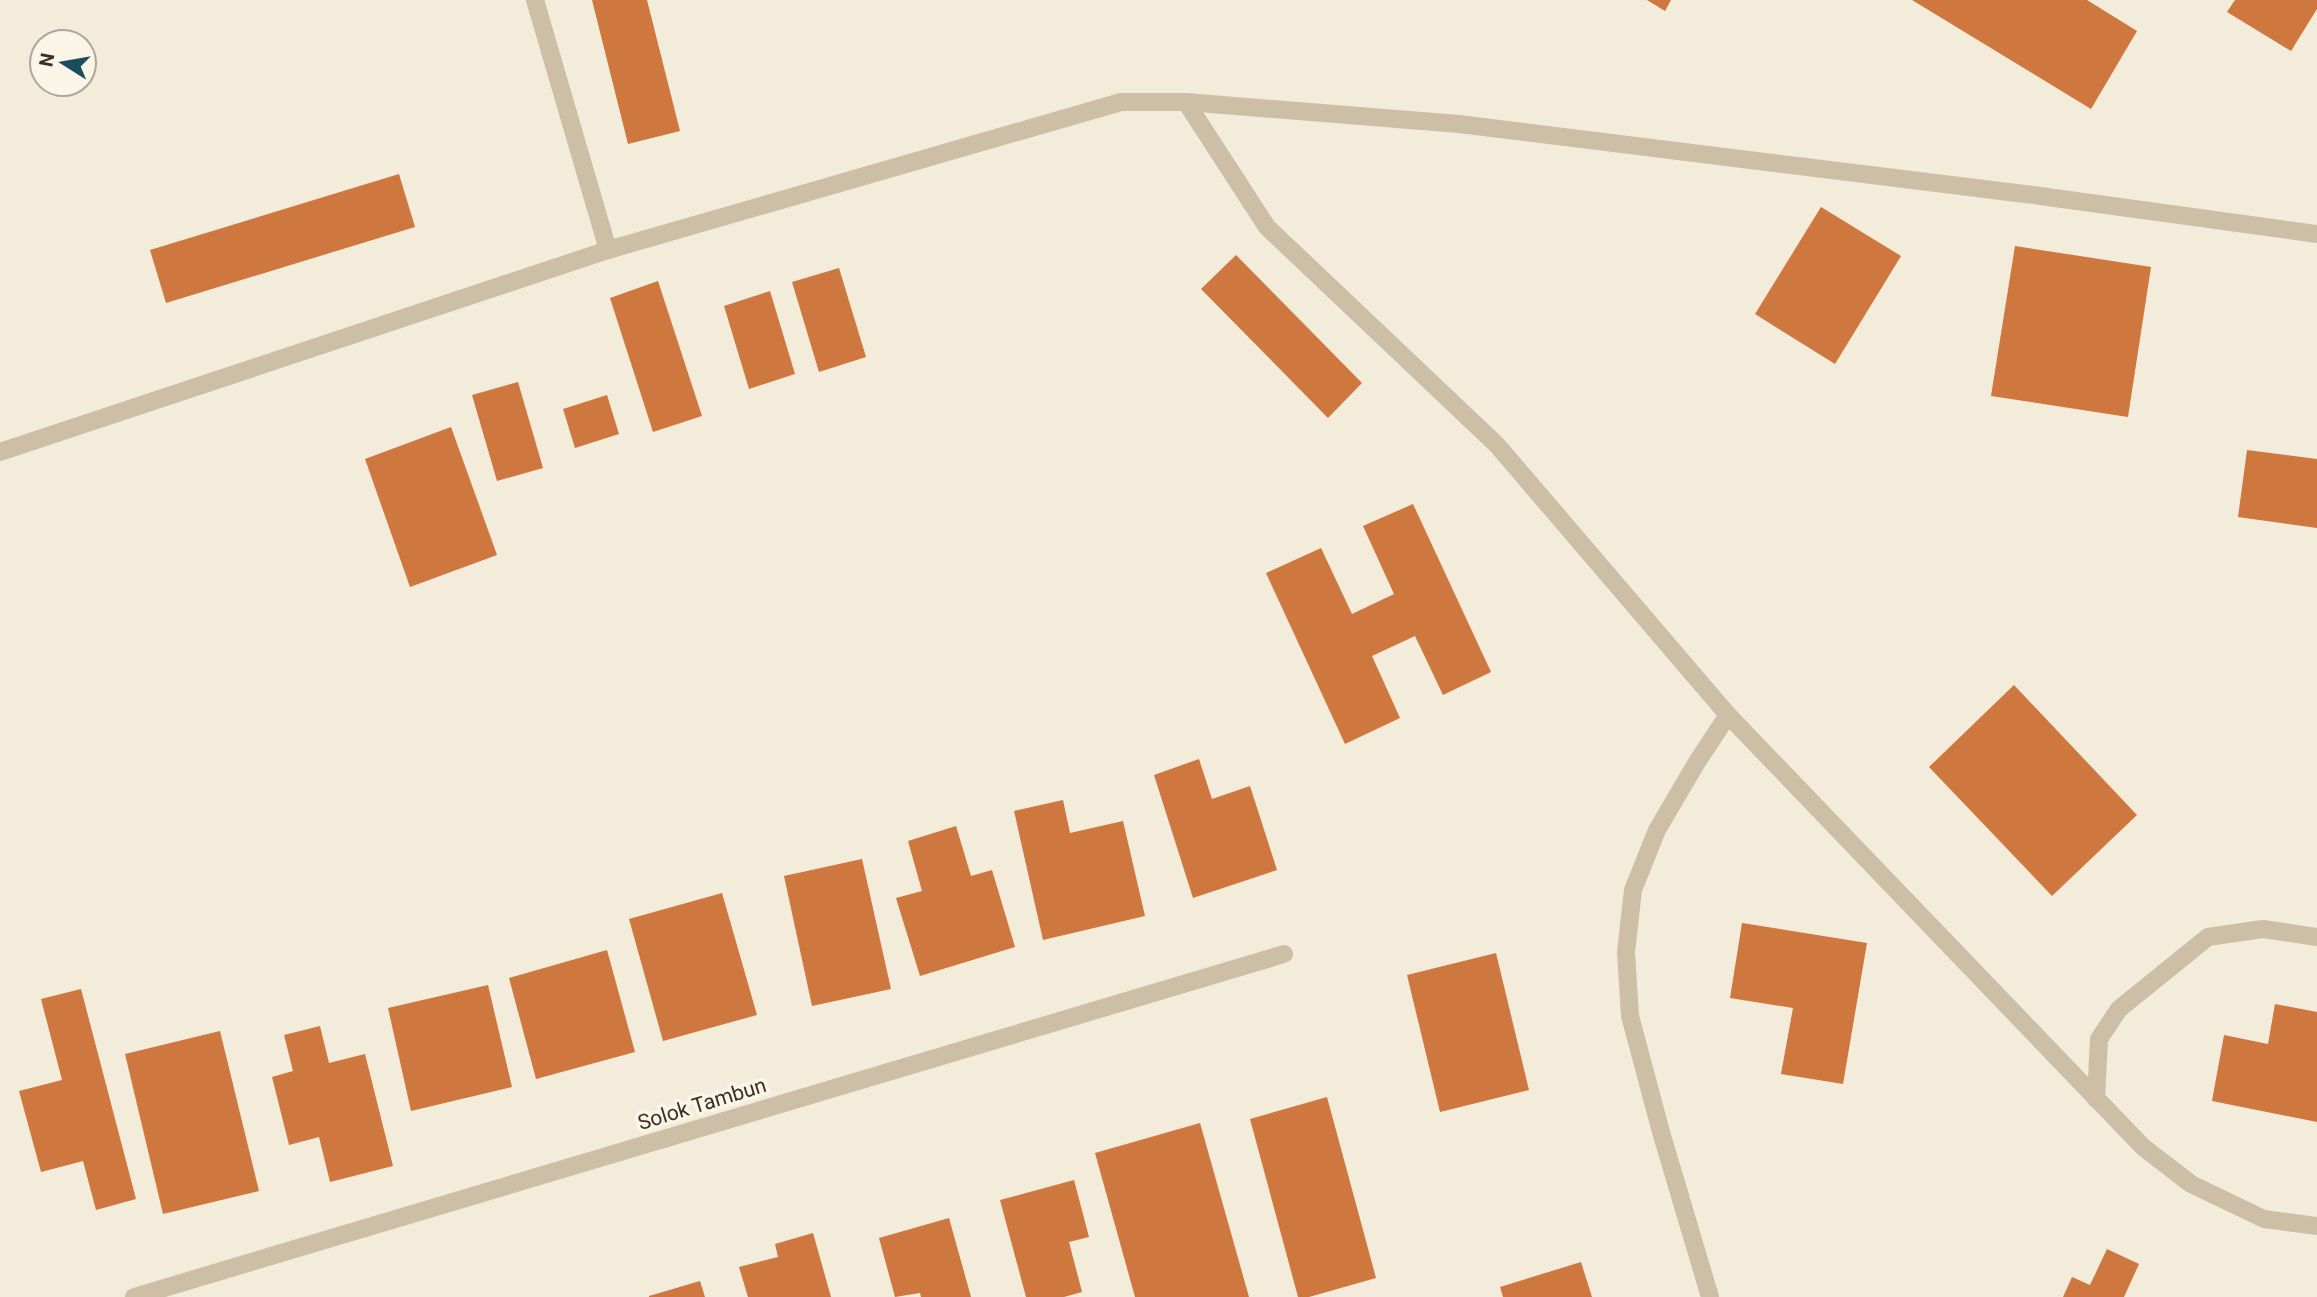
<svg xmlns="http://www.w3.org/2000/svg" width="2317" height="1297" font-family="Roboto,sans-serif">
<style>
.building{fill:#ce773e}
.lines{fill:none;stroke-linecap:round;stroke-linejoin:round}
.lane{stroke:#cdbea6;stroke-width:18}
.street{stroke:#cdbea6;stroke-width:18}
.labels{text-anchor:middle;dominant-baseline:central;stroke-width:7;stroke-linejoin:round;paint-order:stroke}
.street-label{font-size:21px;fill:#382f27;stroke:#fbf5e8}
</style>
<rect width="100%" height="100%" fill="#f4ecdb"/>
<!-- building -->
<g class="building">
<polygon points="592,0 647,0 680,131 628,144"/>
<polygon points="1647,0 1671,0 1665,11"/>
<polygon points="1912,0 2087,0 2137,31 2091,109"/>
<polygon points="2235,0 2317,0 2317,9 2291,51 2227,12"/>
<polygon points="399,174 415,227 166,303 150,250"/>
<polygon points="1821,207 1901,256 1835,364 1755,314"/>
<polygon points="2015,246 2151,267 2128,417 1991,396"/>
<polygon points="1236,255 1362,383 1328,418 1201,289"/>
<polygon points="839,268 866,357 819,372 792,282"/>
<polygon points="658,281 702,416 653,432 610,298"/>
<polygon points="770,291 795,374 749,389 724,306"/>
<polygon points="518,382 543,468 497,481 472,395"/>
<polygon points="607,395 619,434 575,448 563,409"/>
<polygon points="451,427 497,555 410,587 365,459"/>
<polygon points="2247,450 2317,459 2317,528 2238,517"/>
<polygon points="1413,504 1491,672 1443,695 1415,636 1372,656 1400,718 1345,744 1266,573 1321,548 1352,614 1394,594 1363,526"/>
<polygon points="2014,685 2137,815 2052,896 1929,767"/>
<polygon points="1199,759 1212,799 1250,786 1277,870 1193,898 1154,775"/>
<polygon points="1063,800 1070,833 1123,821 1145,916 1043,940 1014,811"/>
<polygon points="956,826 971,876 992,870 1015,947 920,976 896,898 922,891 908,841"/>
<polygon points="862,859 891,989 812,1006 784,876"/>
<polygon points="722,893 757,1015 663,1041 629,919"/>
<polygon points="1742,923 1867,943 1843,1084 1781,1074 1793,1008 1730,998"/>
<polygon points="607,950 635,1052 536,1079 509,978"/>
<polygon points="1496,953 1529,1090 1440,1112 1407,975"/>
<polygon points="488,985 512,1087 411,1111 388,1008"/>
<polygon points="81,989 136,1199 96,1210 83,1161 41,1172 19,1091 62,1080 41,999"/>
<polygon points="2275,1004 2317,1012 2317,1122 2212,1101 2224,1035 2268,1044"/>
<polygon points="320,1026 329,1063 365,1054 393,1166 330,1182 319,1137 289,1145 272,1077 293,1071 284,1035"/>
<polygon points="220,1031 259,1191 163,1214 125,1054"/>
<polygon points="1327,1097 1376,1278 1309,1297 1298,1297 1250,1119"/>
<polygon points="1200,1123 1249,1297 1135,1297 1095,1153"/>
<polygon points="1074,1180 1089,1237 1069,1242 1082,1292 1064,1297 1026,1297 1000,1200"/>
<polygon points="949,1218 971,1297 921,1297 920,1293 895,1297 879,1238"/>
<polygon points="813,1233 831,1297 748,1297 739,1267 778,1257 775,1244"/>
<polygon points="2107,1249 2139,1264 2124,1297 2063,1297 2072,1277 2090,1285"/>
<polygon points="1581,1262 1592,1297 1503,1297 1500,1287"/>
<polygon points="700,1281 705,1297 649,1297 649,1296"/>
</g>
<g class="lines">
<!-- lane -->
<g class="lane">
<polyline points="535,0 608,250"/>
<polyline points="1186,102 1267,227 1497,445 1728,715 2143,1147 2191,1184 2264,1219 2317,1226"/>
<polyline points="0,452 608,250 1121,102 1186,102 1459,124 2033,195 2317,234"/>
<polyline points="2096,1099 2099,1039 2119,1009 2208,937 2263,929 2317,937"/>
<polyline points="1710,1297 1661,1132 1630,1016 1626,952 1633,890 1657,830 1697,762 1728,715"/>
</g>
<!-- street -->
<polyline class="street" points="134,1297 1284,954"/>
</g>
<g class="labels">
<!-- street labels -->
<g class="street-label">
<text transform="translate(702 1104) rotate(-17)">Solok Tambun</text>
</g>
</g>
<!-- north arrow -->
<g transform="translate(63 63) rotate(281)"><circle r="33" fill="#fbf5e8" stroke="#ada69b" stroke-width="2"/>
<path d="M0-5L12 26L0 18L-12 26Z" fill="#1a4e5d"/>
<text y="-10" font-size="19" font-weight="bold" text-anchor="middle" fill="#382f27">N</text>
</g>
</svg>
